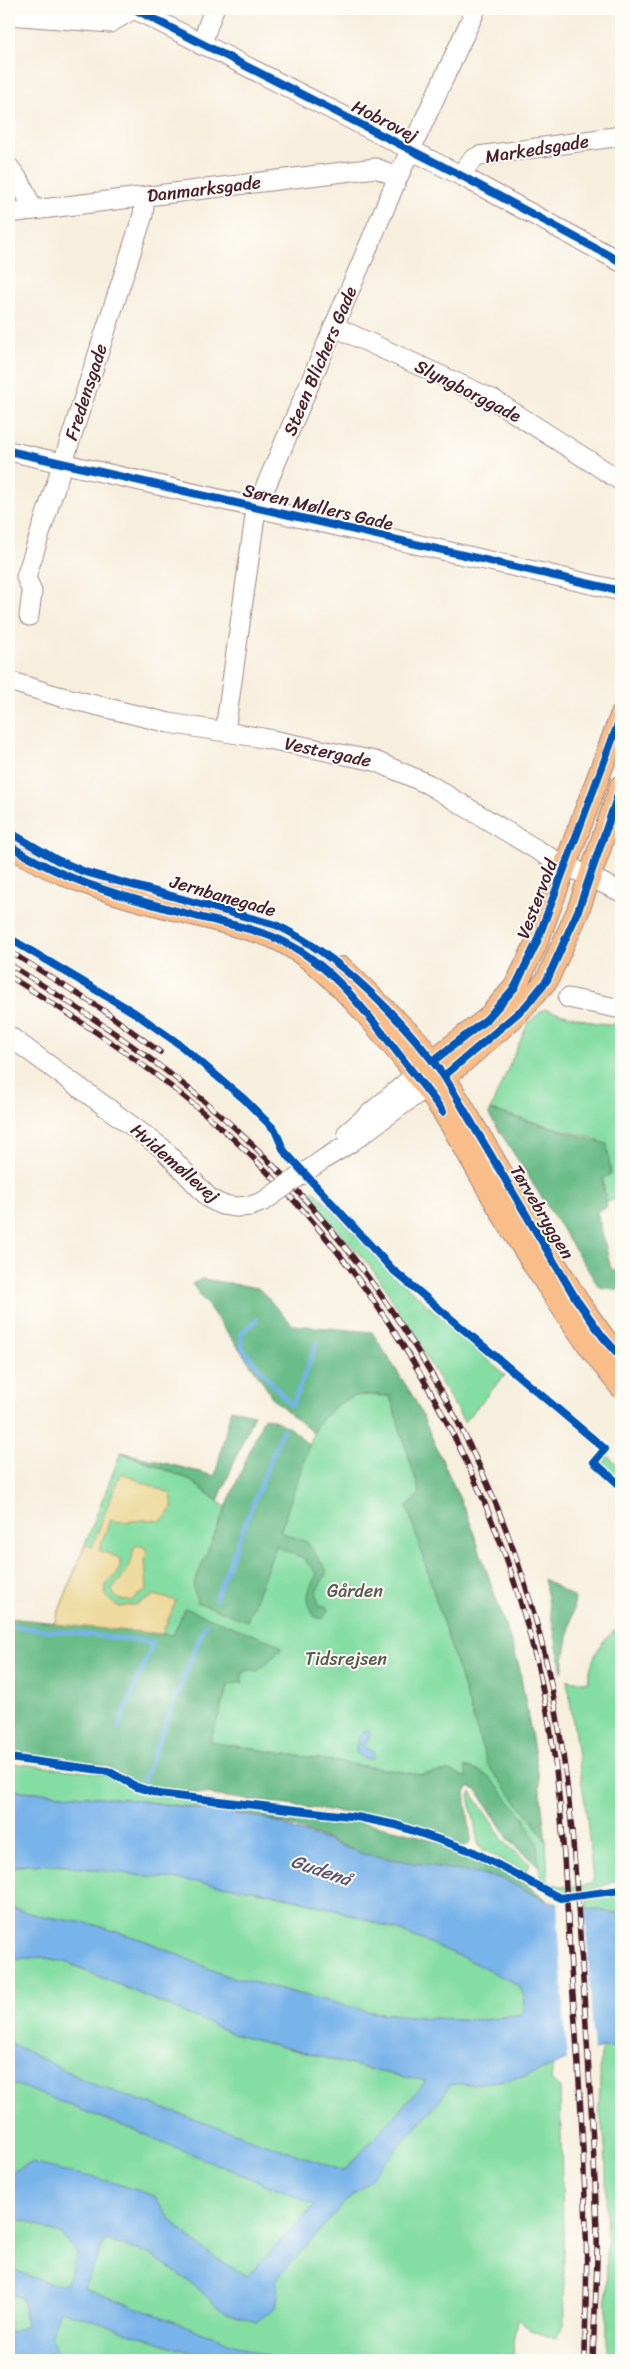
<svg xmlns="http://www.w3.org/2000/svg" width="630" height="2369" font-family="Sriracha,sans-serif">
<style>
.green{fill:#84dda2;stroke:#677e66}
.forest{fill:#6bbc88;stroke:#5a6e5a}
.sand{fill:#eeda9e;stroke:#9c7c64}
.water{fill:#78b3e9;stroke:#61698a}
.pier{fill:#f7efde}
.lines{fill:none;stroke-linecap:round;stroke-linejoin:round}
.stream{stroke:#78b3e9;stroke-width:4.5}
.minor-casing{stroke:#a08784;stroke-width:21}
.major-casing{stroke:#a08784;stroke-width:24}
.minor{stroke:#fff;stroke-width:19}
.major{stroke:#f8bd88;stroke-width:22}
.rail-casing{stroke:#4a1f2b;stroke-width:5.5}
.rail{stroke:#fdfcf7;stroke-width:4;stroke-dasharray:11;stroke-linecap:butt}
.minor-bridge-casing{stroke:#a08784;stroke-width:21;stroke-linecap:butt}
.minor-bridge{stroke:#fff;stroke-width:19}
.cycleway-casing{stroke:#fdfcf7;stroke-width:11}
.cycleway{stroke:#0057b8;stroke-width:8}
.labels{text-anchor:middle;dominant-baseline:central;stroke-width:4;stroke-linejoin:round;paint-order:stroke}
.street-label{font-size:18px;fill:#4a1f2b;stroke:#fdfcf7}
.park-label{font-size:18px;fill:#5b584f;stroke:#fdfcf7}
.water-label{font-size:19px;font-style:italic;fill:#5a536e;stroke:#fdfcf7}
</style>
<rect width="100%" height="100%" fill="#fdfcf7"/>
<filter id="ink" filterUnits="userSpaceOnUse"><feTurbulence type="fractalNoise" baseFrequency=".02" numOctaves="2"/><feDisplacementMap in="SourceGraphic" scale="10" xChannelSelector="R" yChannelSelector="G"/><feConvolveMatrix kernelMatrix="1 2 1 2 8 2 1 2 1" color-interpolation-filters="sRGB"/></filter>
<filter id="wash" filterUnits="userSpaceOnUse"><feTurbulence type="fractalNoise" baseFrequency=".0096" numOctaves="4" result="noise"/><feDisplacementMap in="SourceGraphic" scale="20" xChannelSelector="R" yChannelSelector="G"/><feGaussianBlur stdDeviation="1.12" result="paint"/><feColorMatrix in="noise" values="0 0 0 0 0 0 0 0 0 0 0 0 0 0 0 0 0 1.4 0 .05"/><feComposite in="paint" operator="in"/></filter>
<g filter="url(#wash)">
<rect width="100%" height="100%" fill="#f7efde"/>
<!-- green -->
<g class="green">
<polygon points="544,1009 597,1023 621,1025 621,1042 618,1042 621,1090 621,1198 606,1202 597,1139 490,1110 528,1023"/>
<polygon points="314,1190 395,1276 505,1375 464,1422 383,1284 369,1265 307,1196"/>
<path d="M358,1395L390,1396L420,1494L407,1506L488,1766L533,1822L546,1841L548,1882C559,1888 583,1888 593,1882L587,1819L567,1680L588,1682C591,1657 600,1640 621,1626V1885H618V1880C601,1887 551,1907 541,1881C539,1877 540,1870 539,1865L510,1841L477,1790L468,1787V1778L448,1771L421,1775L209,1742L247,1633L173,1635L54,1624L121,1452L188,1479L227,1508L280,1532L317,1422L344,1399Z"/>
<polygon points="607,1456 621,1467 621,1482 602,1466"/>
<polygon points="9,1763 108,1774 149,1795 207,1801 225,1811 125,1799 9,1790"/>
<polygon points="471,1792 506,1844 530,1864 524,1873 479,1847 469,1795"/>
<path d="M44,1864C122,1873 203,1878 280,1896C364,1915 443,1944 519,1986L524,1994L525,2009L521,2014L484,2020L430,2018L371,2012L224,1975L146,1941L91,1924L36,1915L9,1907V1867Z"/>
<polygon points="608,1895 621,1896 621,1914 587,1908 587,1899"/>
<polygon points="21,1957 41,1957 66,1962 236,2035 380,2072 451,2084 537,2072 553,2065 551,2080 560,2087 565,2323 555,2339 531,2330 517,2319 513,2344 514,2360 70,2360 61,2357 26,2327 9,2333 9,1960"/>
<polygon points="610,2046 621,2047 621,2360 607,2360 606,2163 604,2136 599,2110 601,2047"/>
</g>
<!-- forest -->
<g class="forest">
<polygon points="490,1110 607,1144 611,1174 602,1179 607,1207 597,1211 611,1269 621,1271 621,1290 599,1287 489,1115"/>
<path d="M203,1279L258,1288L293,1325L372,1332L414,1398L469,1519L519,1666L538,1772L546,1841L533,1822L488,1766L407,1506L420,1493L390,1396C361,1394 352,1392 329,1412C321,1419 317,1423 313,1433L273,1399L259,1376L192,1284Z"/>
<polygon points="231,1409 254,1414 218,1501 188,1479 122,1452 215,1476"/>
<path d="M264,1417C283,1422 297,1431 309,1446L280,1532L307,1542L326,1569V1575L316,1591L319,1605L326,1606L328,1610L323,1619L315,1617C304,1598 307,1593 317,1574L303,1558L276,1546L247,1621L197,1602L193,1586Z"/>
<polygon points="544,1579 575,1598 562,1672"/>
<path d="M185,1608L280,1645L281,1650L258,1671C248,1668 239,1671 243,1683L229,1684L210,1742L421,1775L448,1771L467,1778L465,1767L481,1772L491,1779L524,1818L537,1843L539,1866L510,1841L477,1790L469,1787L465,1793L471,1838L469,1844L464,1847L405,1824L363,1815L142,1786L107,1767L9,1753V1618L173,1635Z"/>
<path d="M207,1801C321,1814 459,1825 549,1902L500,1878L363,1854L295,1827L264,1818L225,1811Z"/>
</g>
<!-- sand -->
<g class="sand">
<path d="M120,1473L171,1494C174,1508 172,1513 160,1521C142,1517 127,1525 110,1520L99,1550L119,1558C123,1571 114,1577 105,1585C103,1596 110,1602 120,1607L139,1604L155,1595L176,1601L162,1634L54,1624L85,1545L92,1547Z"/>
<path d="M139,1545L145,1548L147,1554L145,1560L147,1590L130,1601C121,1601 115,1599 112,1590C124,1574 132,1569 134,1547Z"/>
</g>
<!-- water -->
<g class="water">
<path d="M367,1729L370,1733L365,1747L374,1753L373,1759C366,1760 359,1758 356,1752L357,1739Z"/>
<path d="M9,1790L125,1799L264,1818L363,1854L500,1878L549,1902L621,1914V2047C593,2045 566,2061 540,2071C512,2081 480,2085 451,2084L441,2099L366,2184L347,2200L276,2280L278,2294L276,2307L256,2322L226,2313L191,2283L150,2254L105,2240L84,2288L277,2360H214L60,2310L50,2337L61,2357L70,2360H9V2333L26,2326L23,2298L9,2293V2268L51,2284H66L78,2255L62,2235L30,2222L9,2217V2173L31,2163L112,2182L155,2196C175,2233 212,2257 247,2276L315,2205L141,2133L9,2082V2042L90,2083L344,2171L426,2081L380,2072L236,2035L66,1962L41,1957L9,1960V1907L36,1915L91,1924L146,1941L224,1975L371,2012L430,2018L484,2020L521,2014C528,2005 525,1996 519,1986C444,1945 363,1914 279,1895C230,1885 179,1880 129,1874C90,1870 48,1860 9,1867Z"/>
</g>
<!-- pier -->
<polygon class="pier" points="557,1901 585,1905 594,2053 567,2063"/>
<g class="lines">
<!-- stream -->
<g class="stream">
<polyline points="256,1320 241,1334 242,1348 292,1406 317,1343"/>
<polyline points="215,1599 283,1429"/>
<polyline points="9,1626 153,1642 118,1728"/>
<polyline points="143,1781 205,1624"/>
</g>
</g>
</g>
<g filter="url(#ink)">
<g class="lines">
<!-- minor casing -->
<g class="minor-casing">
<g id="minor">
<polyline points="134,9 460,175 621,262"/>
<polyline points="9,15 110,23 134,9"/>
<polyline points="201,45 214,9"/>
<polyline points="9,167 21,183 33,210"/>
<polyline points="460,175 472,160 479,156 621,136"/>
<polyline points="9,213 376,168 398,177"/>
<polyline points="335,327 494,400 621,481"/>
<polyline points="9,451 621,591"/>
<polyline points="29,616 32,592 26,577 143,215 145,197"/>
<polyline points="9,681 58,696 169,723 263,738 375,761 428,784 549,857 621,892"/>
<polyline points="225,731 256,509 398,177 476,9"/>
<polyline points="568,998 621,1009"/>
<polyline points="9,1036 162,1148 210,1199 222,1205 237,1207 251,1206 264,1201"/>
<polyline points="347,1133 415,1075"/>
<polyline points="324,1159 350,1143 425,1088"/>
</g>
</g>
<!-- major casing -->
<g class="major-casing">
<g id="major">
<path d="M9,845C92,899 180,906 271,936C311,954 338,983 367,1015C393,1045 420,1077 442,1110C467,1148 487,1189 511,1228C545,1283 580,1337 621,1387"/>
<polyline points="342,968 418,1042 444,1076 576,1299 603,1337 621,1357"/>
<polyline points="421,1070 487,1019 515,987 536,944 621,716"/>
<polyline points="433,1083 459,1065 515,1016 547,980 578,911 621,786"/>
</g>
</g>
<!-- minor -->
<use href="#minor" class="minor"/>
<!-- major -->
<use href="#major" class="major"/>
<!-- rail casing -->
<g class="rail-casing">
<g id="rail">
<polyline points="9,951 103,1010 160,1052"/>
<path d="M9,964C84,1011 158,1060 225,1119C378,1257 492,1444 542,1644C568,1749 575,1857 582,1965C588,2053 594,2142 597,2231C598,2274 594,2317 593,2360"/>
<path d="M9,976C86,1024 162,1074 229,1135C389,1281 506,1493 546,1706C563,1792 565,1882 571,1969C578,2057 584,2144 586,2232C588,2275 585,2318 585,2360"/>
</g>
</g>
<!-- rail -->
<use href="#rail" class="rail"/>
<!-- minor-bridge casing -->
<g class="minor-bridge-casing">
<polyline id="minor-bridge" points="264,1201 324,1159"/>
</g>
<!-- minor-bridge -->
<use href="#minor-bridge" class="minor-bridge"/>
<!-- cycleway casing -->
<g class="cycleway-casing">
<g id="cycleway">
<polyline points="134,9 460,175 621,262"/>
<polyline points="9,451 621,591"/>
<path d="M9,832L57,860L85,872L276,925C340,955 402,1019 444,1076L576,1299L603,1337L621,1357"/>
<path d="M9,845C69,884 134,900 203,918C232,925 263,930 290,945C342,973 379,1030 415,1075C424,1087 434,1099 443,1112"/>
<polyline points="9,938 135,1013 179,1044 244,1099 275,1130 284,1151 392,1269 605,1449 594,1462 621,1486"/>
<polyline points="433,1061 487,1019 515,987 536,944 621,716"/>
<polyline points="444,1076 525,1007 547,980 578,911 621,786"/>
<polyline points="9,1758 108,1771 137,1787 159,1794 357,1817 396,1825 472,1851 560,1898 621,1890"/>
</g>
</g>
<!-- cycleway -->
<use href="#cycleway" class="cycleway"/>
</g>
</g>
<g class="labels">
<!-- street labels -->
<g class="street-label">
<text transform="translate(385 121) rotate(27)">Hobrovej</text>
<text transform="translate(537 149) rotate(-9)">Markedsgade</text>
<text transform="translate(204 189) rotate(-7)">Danmarksgade</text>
<text transform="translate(320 361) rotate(-67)">Steen Blichers Gade</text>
<text transform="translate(468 391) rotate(27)">Slyngborggade</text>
<text transform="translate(86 392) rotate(-72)">Fredensgade</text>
<text transform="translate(318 507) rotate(13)">Søren Møllers Gade</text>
<text transform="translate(328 752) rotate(12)">Vestergade</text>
<text transform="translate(223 896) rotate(16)">Jernbanegade</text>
<text transform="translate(537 899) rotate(-69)">Vestervold</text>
<text transform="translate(175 1163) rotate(41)">Hvidemøllevej</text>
<text transform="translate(542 1212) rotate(59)">Tørvebryggen</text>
</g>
<!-- park labels -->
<g class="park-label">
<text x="355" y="1591">Gården</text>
<text x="346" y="1659">Tidsrejsen</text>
</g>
<!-- water labels -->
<g class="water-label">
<text transform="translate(321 1870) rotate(19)">Gudenå</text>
</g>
</g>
<!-- margin -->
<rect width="630" height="2369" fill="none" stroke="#fdfcf7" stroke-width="30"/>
</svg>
